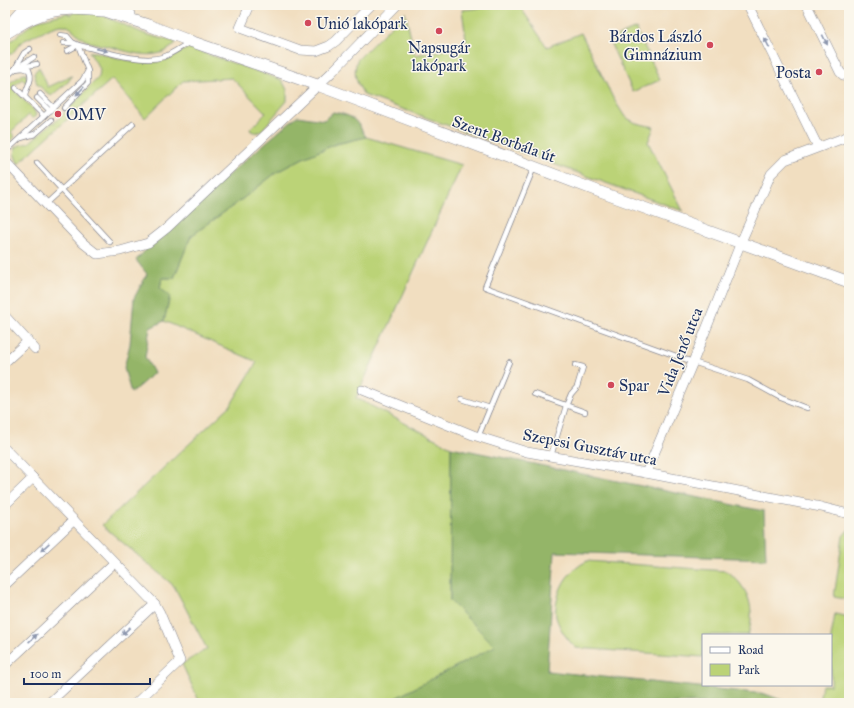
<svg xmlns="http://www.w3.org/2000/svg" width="854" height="708" font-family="'IM FELL Great Primer',serif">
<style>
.green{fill:#bbd377;stroke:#6b816a}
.forest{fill:#94b568;stroke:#587263}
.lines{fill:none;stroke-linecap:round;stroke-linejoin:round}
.service-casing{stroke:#86868f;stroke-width:6}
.minor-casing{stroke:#86868f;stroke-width:10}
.tertiary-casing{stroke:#86868f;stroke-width:12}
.service{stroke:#fff;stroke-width:4.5}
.minor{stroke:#fff;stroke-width:9}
.tertiary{stroke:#fff;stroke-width:11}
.oneway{fill:#8d97ae}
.poi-dot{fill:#d1495b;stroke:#fbf7ec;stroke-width:1.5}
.labels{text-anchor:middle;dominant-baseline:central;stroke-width:3;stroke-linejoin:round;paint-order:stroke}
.poi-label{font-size:16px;fill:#1b2f5e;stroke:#fbf7ec;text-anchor:start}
.street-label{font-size:16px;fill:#1b2f5e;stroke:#fbf7ec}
</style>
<rect width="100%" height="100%" fill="#fbf7ec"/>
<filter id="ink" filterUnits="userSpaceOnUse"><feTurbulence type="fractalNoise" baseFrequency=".025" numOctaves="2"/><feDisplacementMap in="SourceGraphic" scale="8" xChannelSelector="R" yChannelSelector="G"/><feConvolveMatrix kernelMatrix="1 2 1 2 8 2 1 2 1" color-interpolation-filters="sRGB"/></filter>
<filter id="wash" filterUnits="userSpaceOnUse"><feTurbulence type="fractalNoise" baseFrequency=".012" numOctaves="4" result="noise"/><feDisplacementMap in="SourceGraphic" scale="16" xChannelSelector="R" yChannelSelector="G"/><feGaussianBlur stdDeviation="0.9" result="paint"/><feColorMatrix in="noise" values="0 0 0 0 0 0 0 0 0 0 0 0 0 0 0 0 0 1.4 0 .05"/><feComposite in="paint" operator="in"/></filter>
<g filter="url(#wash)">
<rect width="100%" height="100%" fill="#f1dec0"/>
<!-- green -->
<g class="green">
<path d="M508,5H519L547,47L581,33L613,98L625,117L636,123L654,127L648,142L683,211L364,95C356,81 353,76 357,60L405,12L415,55L467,46L462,10Z"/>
<path d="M75,10L102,15L145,34L175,42V44C158,62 132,53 111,47C103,45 93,44 85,40C76,35 72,25 62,25C53,25 34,36 25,40L20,43L12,54H9L5,60V46L25,29L38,20L67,13L71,15Z"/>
<polygon points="636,28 660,80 633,92 609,40"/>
<path d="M190,48L282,80L287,90V101L262,130C258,133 256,133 251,131L250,129L266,113L232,78L183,81L145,118L112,79L18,164L14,153L16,147L20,145L29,143L53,122L54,123L99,77L100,69L89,52H96C119,58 142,67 166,60C175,57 181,50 190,48Z"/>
<polygon points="39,67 48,87 72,76 68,82 51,96 37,84 34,73"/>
<polygon points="23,74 26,74 27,81 26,83 22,79 12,88 34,110 36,115 33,119 29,115 11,132 15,137 10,141 5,142 5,86"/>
<polygon points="366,137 462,165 356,398 451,447 450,601 496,646 386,703 200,703 182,664 207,649 174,586 102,525 230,406 257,362 164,321 170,296 160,288 162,278 174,278 191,236 241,200 277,172 303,158 336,144"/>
<polygon points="849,529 849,600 834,597 843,536"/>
<path d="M587,561L726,571C749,586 756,610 748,635H703V657L576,648C567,639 560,630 556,617C555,612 556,606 557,601C561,582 570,570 587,561Z"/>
<polygon points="835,614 849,617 849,703 819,703 822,685 831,685 831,637"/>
</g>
<!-- forest -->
<g class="forest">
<path d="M333,112C354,116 355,118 366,137L336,144L303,158L277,172L241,200L191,236L174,278H162L160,288L170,296L164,321L150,328L145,357L154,373L131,393L124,368L130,344L134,298L147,274L136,260L174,221L297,116L324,120Z"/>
<polygon points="451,447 764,511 766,559 555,552 547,671 765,694 790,703 386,703 495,646 450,601"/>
</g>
</g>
<g filter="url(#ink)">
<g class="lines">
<!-- service casing -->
<g class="service-casing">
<g id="service">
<polyline points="60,35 67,36 73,43"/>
<path d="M64,43H74L78,45C101,50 140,64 163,57C172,54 181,47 190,42"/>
<polyline points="16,67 24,53 30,49"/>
<polyline points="22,67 37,64"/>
<path d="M15,69L23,68L29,70C34,82 26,85 25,96"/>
<polyline points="5,78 15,69 34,57"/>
<polyline points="16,88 44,116"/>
<polyline points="40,94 53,107"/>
<polyline points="37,98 50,111"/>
<polyline points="64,108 88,83 88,72"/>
<polyline points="21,138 35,134 51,120"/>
<polyline points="5,152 82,81 88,71 78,45 67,51"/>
<polyline points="37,163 110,242"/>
<polyline points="534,167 485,287 693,362 748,380 781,398 807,408"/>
<polyline points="46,204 133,124"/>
<polyline points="535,394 585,412"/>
<polyline points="462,399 490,408"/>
<polyline points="478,437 509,362"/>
<polyline points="551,456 566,406 571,394 577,387 583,367 575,365"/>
</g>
</g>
<!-- minor casing -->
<g class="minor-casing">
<g id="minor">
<polyline points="250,5 240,28 300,50 316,51 329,46 336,41 371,5"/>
<polyline points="748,5 818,147"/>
<polyline points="807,5 840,72 843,75 849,76"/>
<polyline points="5,161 83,243 97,254 120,251 148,243 167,228 331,73 397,5"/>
<polyline points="5,316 35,349"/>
<polyline points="5,362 28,341"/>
<polyline points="362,390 473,435 527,452 646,473 821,507 849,514"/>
<polyline points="5,449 155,604 160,613 180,661 136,703"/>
<polyline points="646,473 693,362 741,242 771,174 785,160 849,136"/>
<polyline points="5,505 33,478"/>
<polyline points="5,585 74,520"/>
<polyline points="5,665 114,563"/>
<polyline points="49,703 155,604"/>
</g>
</g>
<!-- tertiary casing -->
<g class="tertiary-casing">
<g id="tertiary">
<polyline points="93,5 105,11 148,25 190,41 317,85 603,193 849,282"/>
<polyline points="115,5 130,14"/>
<path d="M23,23C53,7 69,8 102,11"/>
<polyline points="5,30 27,5"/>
<polyline points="5,34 23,23 42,5"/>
</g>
</g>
<!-- service -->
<use href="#service" class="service"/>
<!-- minor -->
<use href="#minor" class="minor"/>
<!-- tertiary -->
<use href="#tertiary" class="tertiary"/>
</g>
<!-- one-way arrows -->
<defs><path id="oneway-solid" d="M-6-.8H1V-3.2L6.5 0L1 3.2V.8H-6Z"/></defs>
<g class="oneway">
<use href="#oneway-solid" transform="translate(825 40) rotate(64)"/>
<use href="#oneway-solid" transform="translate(767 43) rotate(-117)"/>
<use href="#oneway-solid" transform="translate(102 50) rotate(13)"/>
<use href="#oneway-solid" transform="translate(80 91) rotate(134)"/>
<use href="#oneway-solid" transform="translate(45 547) rotate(137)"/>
<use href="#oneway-solid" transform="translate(126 631) rotate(137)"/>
<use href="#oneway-solid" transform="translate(33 638) rotate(-43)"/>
</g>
</g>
<!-- markers -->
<g class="poi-dot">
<circle cx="308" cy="23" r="4"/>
<circle cx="439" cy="31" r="4"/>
<circle cx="710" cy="45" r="4"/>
<circle cx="819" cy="72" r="4"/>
<circle cx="58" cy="114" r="4"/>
<circle cx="611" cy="385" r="4"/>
</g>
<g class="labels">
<!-- poi labels -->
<g class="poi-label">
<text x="316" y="23">Unió lakópark</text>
<text x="702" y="36" text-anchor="end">Bárdos László<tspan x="702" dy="18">Gimnázium</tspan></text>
<text x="439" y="47" text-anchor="middle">Napsugár<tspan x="439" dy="18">lakópark</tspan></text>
<text x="811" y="72" text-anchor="end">Posta</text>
<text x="66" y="114">OMV</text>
<text x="619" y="385">Spar</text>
</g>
<!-- street labels -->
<g class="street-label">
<text transform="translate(504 139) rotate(20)">Szent Borbála út</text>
<text transform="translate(680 352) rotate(-68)">Vida Jenő utca</text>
<text transform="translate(590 447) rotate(11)">Szepesi Gusztáv utca</text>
</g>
</g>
<!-- margin -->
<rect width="854" height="708" fill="none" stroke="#fbf7ec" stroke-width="20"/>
<!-- legend -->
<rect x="702" y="634" width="130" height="52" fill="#fbf7ec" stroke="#a1a7b3"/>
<rect x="710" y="647" width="20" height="6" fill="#ffffff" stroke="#a1a7b3"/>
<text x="738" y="654" font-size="12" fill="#1b2f5e">Road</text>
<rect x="710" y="664" width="20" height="12" fill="#bbd377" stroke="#a1a7b3"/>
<text x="738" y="674" font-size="12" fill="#1b2f5e">Park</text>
<!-- scale -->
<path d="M24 678v6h126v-6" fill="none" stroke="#1b2f5e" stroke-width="2"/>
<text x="30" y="678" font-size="12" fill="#1b2f5e" stroke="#fbf7ec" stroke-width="3" paint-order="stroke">100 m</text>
</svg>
